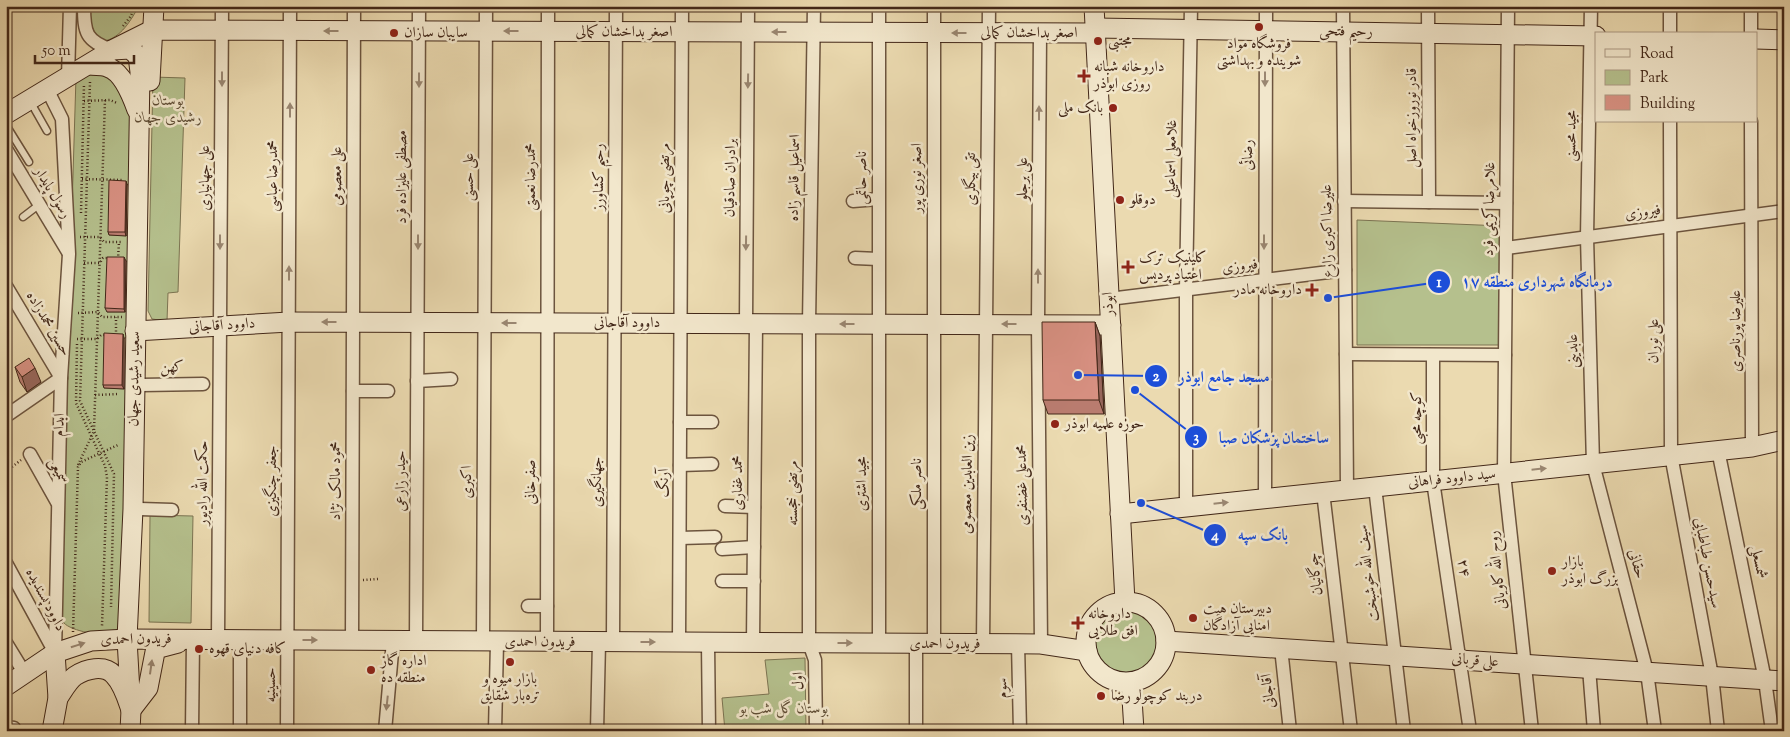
<svg xmlns="http://www.w3.org/2000/svg" width="1790" height="737" font-family="'Sorts Mill Goudy',Amiri,serif">
<style>
.green{fill:#b5c08d;stroke:#7c7452}
.lines{fill:none;stroke-linecap:round;stroke-linejoin:round}
.lane-casing{stroke:#6c543e;stroke-width:9}
.street-casing{stroke:#6c543e;stroke-width:15}
.secondary-casing{stroke:#422718;stroke-width:21}
.path{stroke:#422718;stroke-width:2.5;stroke-dasharray:1 2.5;stroke-linecap:butt}
.lane{stroke:#f2e7cc;stroke-width:6}
.street{stroke:#f2e7cc;stroke-width:12}
.secondary{stroke:#f2e7cc;stroke-width:19}
.wall{fill:#bb7d71;stroke:#422718}
.shaded-wall{fill:#98665c;stroke:#422718}
.building{fill:#d99183;stroke:#422718}
.oneway{fill:#9a8772}
.poi-dot{fill:#8f2418;stroke:#f2e7cc;stroke-width:2}
.labels{text-anchor:middle;dominant-baseline:central;stroke-width:5;stroke-linejoin:round;paint-order:stroke}
.street-label{font-size:15px;fill:#422718;stroke:#f2e7cc}
.poi-label{font-size:15px;fill:#422718;stroke:#f2e7cc;text-anchor:start}
.park-label{font-size:15px;font-style:italic;fill:#5f4d35;stroke:#f2e7cc}
.leader{fill:none;stroke:#1d4ed8;stroke-width:2}
.callout-dot{fill:#1d4ed8;stroke:#f2e7cc;stroke-width:2}
.mark-label{font-size:15px;text-anchor:middle;font-weight:bold;fill:#fff}
.callout-label{font-size:16px;text-anchor:middle;font-weight:bold;fill:#1d4ed8;stroke:#f2e7cc;stroke-width:5;stroke-linejoin:round;paint-order:stroke}
</style>
<rect width="100%" height="100%" fill="#ebdab0"/>
<filter id="stains"><feTurbulence type="fractalNoise" baseFrequency=".004" numOctaves="4"/><feColorMatrix values="0 0 0 0 .2 0 0 0 0 .09 0 0 0 0 .02 0 0 0 .5 -.17"/></filter>
<radialGradient id="worn" r=".72"><stop offset=".6" stop-color="#630" stop-opacity="0"/><stop offset="1" stop-color="#630" stop-opacity=".3"/></radialGradient>
<!-- green -->
<g class="green">
<path d="M90,6H139C131,20 121,38 104,41C91,32 89,22 90,6Z"/>
<path d="M87,72L109,74L130,109L135,185L111,184L109,235L134,236L133,261H108L107,312H132L130,338L106,337L104,388L129,389L121,624C118,628 116,631 113,633C103,637 71,631 64,623C59,617 60,607 60,600L76,77Z"/>
<polygon points="153,77 185,78 178,292 168,293 167,321 152,319 148,311"/>
<polygon points="1357,220 1503,226 1502,345 1357,345"/>
<polygon points="150,515 193,516 191,623 149,622"/>
<circle cx="1125" cy="642" r="35"/>
<polygon points="805,658 806,731 725,731 722,698 769,694 765,660"/>
</g>
<g class="lines">
<!-- lane casing -->
<g class="lane-casing">
<g id="lane">
<polyline points="30,101 47,131"/>
<polyline points="6,125 29,162"/>
<polyline points="23,217 40,204"/>
</g>
</g>
<!-- street casing -->
<g class="street-casing">
<g id="street">
<path d="M84,6C84,33 86,41 112,50"/>
<polyline points="814,6 809,324 809,643 815,660 816,731"/>
<polyline points="934,6 934,644"/>
<polyline points="1343,6 1347,490"/>
<polyline points="1428,6 1429,202"/>
<polyline points="1508,6 1504,473 1532,731"/>
<polyline points="1591,6 1587,237 1593,464 1647,672 1655,731"/>
<polyline points="1670,6 1670,34"/>
<polyline points="1751,6 1751,34"/>
<polyline points="1040,33 1038,324 1041,644"/>
<polyline points="68,78 70,6"/>
<polyline points="47,89 62,119 69,254 61,378 55,653"/>
<polyline points="1670,121 1671,455 1712,676 1718,731"/>
<polyline points="1751,121 1752,447"/>
<polyline points="6,149 68,252"/>
<polyline points="853,201 878,199"/>
<polyline points="1344,201 1506,203"/>
<polyline points="1506,248 1784,211"/>
<polyline points="855,258 878,259"/>
<polyline points="6,286 61,378 6,416"/>
<polyline points="1109,299 1345,270"/>
<polyline points="746,323 748,6"/>
<polyline points="1346,354 1505,355"/>
<polyline points="1433,356 1433,481 1470,731"/>
<polyline points="417,381 451,379"/>
<polyline points="141,385 203,384"/>
<polyline points="353,391 388,391"/>
<polyline points="680,422 712,422"/>
<polyline points="1718,450 1765,680 1772,731"/>
<polyline points="30,454 57,502"/>
<polyline points="680,465 712,464"/>
<polyline points="1375,487 1404,731"/>
<polyline points="1323,492 1351,731"/>
<polyline points="1265,499 1266,6"/>
<polyline points="725,506 754,507"/>
<polyline points="1186,507 1186,290 1191,6"/>
<polyline points="140,509 172,510"/>
<polyline points="680,538 715,537"/>
<polyline points="722,549 754,547"/>
<polyline points="6,563 54,651"/>
<polyline points="722,581 754,581"/>
<polyline points="528,606 547,606"/>
<polyline points="218,640 222,6"/>
<polyline points="352,641 354,6"/>
<polyline points="416,641 419,6"/>
<polyline points="483,641 486,6"/>
<polyline points="547,642 548,6"/>
<polyline points="613,642 616,6"/>
<polyline points="679,642 682,6"/>
<polyline points="6,643 25,674"/>
<polyline points="708,643 709,731"/>
<polyline points="753,643 756,324"/>
<polyline points="879,643 879,6"/>
<polyline points="916,644 916,731"/>
<polyline points="983,644 989,6"/>
<polyline points="1018,644 1020,731"/>
<polyline points="1281,648 1290,731"/>
<polyline points="1589,668 1594,731"/>
<polyline points="6,727 14,728"/>
<polyline points="192,731 193,640"/>
<polyline points="240,731 240,640"/>
<polyline points="287,731 290,6"/>
<polyline points="385,731 393,641"/>
<polyline points="495,731 497,642"/>
<polyline points="597,731 599,642"/>
</g>
</g>
<!-- secondary casing -->
<g class="secondary-casing">
<g id="secondary">
<polyline points="1094,6 1125,602"/>
<polyline points="1095,28 1596,36"/>
<polyline points="1756,39 1784,40"/>
<polyline points="112,50 130,49 138,56 140,72 133,509 127,639 131,710 130,731"/>
<path d="M90,65C95,66 102,65 107,67C122,71 132,96 137,110"/>
<polyline points="150,81 154,6"/>
<polyline points="6,114 112,50 152,30 1095,33"/>
<polyline points="135,331 289,322 1111,325"/>
<polyline points="1120,514 1752,447 1784,440"/>
<circle cx="1126" cy="642" r="40"/>
<polyline points="1166,641 1784,681"/>
<polyline points="1131,682 1134,731"/>
<polyline points="6,686 55,653 91,641 127,639 1041,644 1087,651"/>
<path d="M58,698C63,691 68,681 75,676C86,669 104,664 114,675C123,684 127,698 131,710L148,688L155,652L159,648L178,643"/>
<polyline points="52,731 58,698 55,653"/>
</g>
</g>
<!-- path -->
<g class="path">
<polyline points="123,26 131,16 135,6"/>
<polyline points="90,82 80,401 114,474 111,607"/>
<polyline points="84,101 110,100 117,103"/>
<polyline points="82,179 123,180"/>
<polyline points="81,213 84,84"/>
<polyline points="80,237 100,237 104,242 121,242"/>
<polyline points="118,259 119,242"/>
<polyline points="84,263 100,263 103,258 108,258"/>
<polyline points="78,313 98,312 102,317 122,317"/>
<polyline points="116,335 116,317"/>
<polyline points="77,339 97,339 101,335 107,335"/>
<polyline points="77,344 76,403 105,466 107,477 102,626"/>
<polyline points="95,395 119,394"/>
<polyline points="78,465 94,431 105,100"/>
<polyline points="12,467 21,460"/>
<polyline points="363,580 378,579"/>
<polyline points="73,632 78,467 81,462 118,445"/>
</g>
<!-- lane -->
<use href="#lane" class="lane"/>
<!-- street -->
<use href="#street" class="street"/>
<!-- secondary -->
<use href="#secondary" class="secondary"/>
</g>
<!-- wall -->
<g class="wall">
<polygon points="127,184 126,236 109,235 108,232"/>
<polygon points="126,261 125,312 107,312 105,308"/>
<polygon points="1095,322 1100,336 1104,414 1048,414 1043,400"/>
<polygon points="124,338 124,389 104,388 103,385"/>
<polygon points="15,367 41,382 27,392 20,382"/>
</g>
<!-- shaded-wall -->
<g class="shaded-wall">
<polygon points="126,181 127,184 126,236 125,232"/>
<polygon points="124,257 126,261 125,312 124,309"/>
<polygon points="1095,322 1100,336 1104,414 1099,400"/>
<polygon points="123,334 124,338 124,389 122,385"/>
<polygon points="35,368 41,382 27,392 22,377"/>
</g>
<!-- building -->
<g class="building">
<polygon points="109,180 126,181 125,232 108,232"/>
<polygon points="107,257 124,257 124,309 105,308"/>
<polygon points="1042,322 1095,322 1099,400 1043,400"/>
<polygon points="104,333 123,334 122,385 103,385"/>
<polygon points="29,358 35,368 22,377 15,367"/>
</g>
<!-- one-way arrows -->
<defs><path id="oneway-solid" d="M-6-.8H1V-3.2L6.5 0L1 3.2V.8H-6Z" transform="scale(1.25)"/></defs>
<g class="oneway">
<use href="#oneway-solid" transform="translate(331 31) rotate(-180)"/>
<use href="#oneway-solid" transform="translate(511 31) rotate(-180)"/>
<use href="#oneway-solid" transform="translate(779 32) rotate(-180)"/>
<use href="#oneway-solid" transform="translate(959 33) rotate(-180)"/>
<use href="#oneway-solid" transform="translate(222 79) rotate(90)"/>
<use href="#oneway-solid" transform="translate(1265 79) rotate(90)"/>
<use href="#oneway-solid" transform="translate(419 80) rotate(90)"/>
<use href="#oneway-solid" transform="translate(748 81) rotate(91)"/>
<use href="#oneway-solid" transform="translate(290 110) rotate(-90)"/>
<use href="#oneway-solid" transform="translate(1039 113) rotate(-90)"/>
<use href="#oneway-solid" transform="translate(220 242) rotate(90)"/>
<use href="#oneway-solid" transform="translate(418 242) rotate(90)"/>
<use href="#oneway-solid" transform="translate(1264 242) rotate(90)"/>
<use href="#oneway-solid" transform="translate(746 243) rotate(91)"/>
<use href="#oneway-solid" transform="translate(289 273) rotate(-90)"/>
<use href="#oneway-solid" transform="translate(1038 276) rotate(-90)"/>
<use href="#oneway-solid" transform="translate(329 322) rotate(-180)"/>
<use href="#oneway-solid" transform="translate(509 323) rotate(-180)"/>
<use href="#oneway-solid" transform="translate(847 324) rotate(-180)"/>
<use href="#oneway-solid" transform="translate(1009 324) rotate(-180)"/>
<use href="#oneway-solid" transform="translate(1539 469) rotate(-6)"/>
<use href="#oneway-solid" transform="translate(1221 503) rotate(-6)"/>
<use href="#oneway-solid" transform="translate(310 640)"/>
<use href="#oneway-solid" transform="translate(648 642)"/>
<use href="#oneway-solid" transform="translate(845 643)"/>
<use href="#oneway-solid" transform="translate(78 645) rotate(-18)"/>
<use href="#oneway-solid" transform="translate(151 667) rotate(-82)"/>
<use href="#oneway-solid" transform="translate(387 703) rotate(96)"/>
</g>
<!-- markers -->
<g class="poi-dot">
<circle cx="1259" cy="27" r="5"/>
<circle cx="394" cy="33" r="5"/>
<circle cx="1098" cy="41" r="5"/>
<path d="M1081.5 68.5h5v5h5v5h-5v5h-5v-5h-5v-5h5z"/>
<circle cx="1113" cy="108" r="5"/>
<circle cx="1120" cy="200" r="5"/>
<path d="M1125.5 259.5h5v5h5v5h-5v5h-5v-5h-5v-5h5z"/>
<path d="M1309.5 282.5h5v5h5v5h-5v5h-5v-5h-5v-5h5z"/>
<circle cx="1055" cy="424" r="5"/>
<circle cx="1552" cy="571" r="5"/>
<circle cx="1193" cy="618" r="5"/>
<path d="M1075.5 615.5h5v5h5v5h-5v5h-5v-5h-5v-5h5z"/>
<circle cx="199" cy="649" r="5"/>
<circle cx="510" cy="662" r="5"/>
<circle cx="371" cy="670" r="5"/>
<circle cx="1101" cy="696" r="5"/>
</g>
<g class="labels">
<!-- street labels -->
<g class="street-label">
<text x="624" y="32">اصغر بداخشان کمالی</text>
<text transform="translate(1346 32) rotate(1)">رحیم فتحی</text>
<text x="1029" y="33">اصغر بداخشان کمالی</text>
<text transform="translate(1412 118) rotate(-90)">قادر نوروزخواه اصل</text>
<text transform="translate(1572 136) rotate(-89)">مجید محسنی</text>
<text transform="translate(1248 155) rotate(-90)">رضائی</text>
<text transform="translate(1172 159) rotate(-89)">غلامعلی اسماعیلی</text>
<text transform="translate(273 176) rotate(-90)">محمدرضا عباسی</text>
<text transform="translate(337 176) rotate(-90)">علی معصومی</text>
<text transform="translate(402 177) rotate(-90)">مصطفی علیزاده فرد</text>
<text transform="translate(469 177) rotate(-90)">علی حسنی</text>
<text transform="translate(531 177) rotate(-90)">محمدرضا نعمتی</text>
<text transform="translate(599 177) rotate(-90)">رحیم کشاورز</text>
<text transform="translate(205 178) rotate(-90)">علی جهانیاری</text>
<text transform="translate(665 178) rotate(-90)">مرتضی چوپانی</text>
<text transform="translate(731 178) rotate(-89)">برادران صادقیان</text>
<text transform="translate(795 178) rotate(-89)">اسماعیل قاسم زاده</text>
<text transform="translate(862 178) rotate(-90)">ناصر حاتمی</text>
<text transform="translate(917 178) rotate(-90)">اصغر نوری پور</text>
<text transform="translate(971 179) rotate(-90)">تقی بیگلری</text>
<text transform="translate(1023 179) rotate(-90)">علی برجلو</text>
<text transform="translate(52 193) rotate(59)">رسول پایدار</text>
<text transform="translate(1490 209) rotate(-89)">غلامرضا کریمی فرد</text>
<text transform="translate(1643 213) rotate(-8)">فیروزی</text>
<text transform="translate(1328 231) rotate(-91)">علیرضا اکبری زارع</text>
<text transform="translate(1240 267) rotate(-7)">فیروزی</text>
<text transform="translate(1109 304) rotate(-93)">ابوذر</text>
<text x="627" y="323">داوود آقاجانی</text>
<text transform="translate(48 324) rotate(59)">حسین محمدزاده</text>
<text transform="translate(222 326) rotate(-4)">داوود آقاجانی</text>
<text transform="translate(1736 331) rotate(-90)">علیرضا پورناصری</text>
<text transform="translate(1654 341) rotate(-90)">علی نوران</text>
<text transform="translate(1574 351) rotate(-92)">عابدینی</text>
<text transform="translate(172 368) rotate(-1)">کهن</text>
<text transform="translate(135 379) rotate(-89)">سعید رشیدی جهان</text>
<text transform="translate(1417 418) rotate(-90)">کوچه محبی</text>
<text transform="translate(60 425) rotate(-88)">ابدام</text>
<text transform="translate(58 471) rotate(61)">سمیعی</text>
<text transform="translate(1452 479) rotate(-6)">سید داوود فراهانی</text>
<text transform="translate(272 481) rotate(-90)">جعفر چنگیزی</text>
<text transform="translate(336 481) rotate(-90)">محمود مالک نژاد</text>
<text transform="translate(401 481) rotate(-90)">حیدر زارعی</text>
<text transform="translate(467 482) rotate(-90)">اکبری</text>
<text transform="translate(531 482) rotate(-90)">صفرخانی</text>
<text transform="translate(597 482) rotate(-90)">جهانگیری</text>
<text transform="translate(203 483) rotate(-90)">حکمت الله رادپور</text>
<text transform="translate(664 483) rotate(-90)">آرنگ</text>
<text transform="translate(738 483) rotate(-90)">محمد غفاری</text>
<text transform="translate(862 484) rotate(-90)">مجید اشتری</text>
<text transform="translate(917 484) rotate(-90)">ناصر ملکی</text>
<text transform="translate(968 484) rotate(-89)">زین العابدین معصومی</text>
<text transform="translate(1023 485) rotate(-91)">محمدعلی غضنفری</text>
<text transform="translate(793 493) rotate(-90)">مرتضی خجسته</text>
<text transform="translate(1758 562) rotate(78)">شمسعلی</text>
<text transform="translate(1707 563) rotate(79)">سیدحسن طباطبایی</text>
<text transform="translate(1636 564) rotate(75)">حقانی</text>
<text transform="translate(1463 568) rotate(82)">۲۴</text>
<text transform="translate(1498 570) rotate(-96)">روح الله کاویانی</text>
<text transform="translate(1369 573) rotate(-97)">سیف الله خوشبخت</text>
<text transform="translate(1316 574) rotate(-97)">چوگانیان</text>
<text transform="translate(45 600) rotate(62)">داوود پسندیده</text>
<text transform="translate(136 640) rotate(-1)">فریدون احمدی</text>
<text x="540" y="642">فریدون احمدی</text>
<text x="945" y="644">فریدون احمدی</text>
<text transform="translate(1475 661) rotate(4)">علی قربانی</text>
<text transform="translate(799 681) rotate(-91)">اول</text>
<text transform="translate(271 685) rotate(-90)">حسینیه</text>
<text transform="translate(1003 688) rotate(-91)">سوم</text>
<text transform="translate(1269 691) rotate(-97)">آقاجانی</text>
</g>
<!-- poi labels -->
<g class="poi-label">
<text x="404" y="33">سایبان سازان</text>
<text x="1108" y="41">مجتبی</text>
<text x="1259" y="44" text-anchor="middle">فروشگاه مواد<tspan x="1259" dy="17">شوینده و بهداشتی</tspan></text>
<text x="1094" y="67">داروخانه شبانه<tspan x="1094" dy="17">روزی ابوذر</tspan></text>
<text x="1103" y="108" text-anchor="end">بانک ملی</text>
<text x="1130" y="200">دوقلو</text>
<text x="1139" y="258">کلینیک ترک<tspan x="1139" dy="17">اعتیاد پردیس</tspan></text>
<text x="1302" y="290" text-anchor="end">داروخانه مادر</text>
<text x="1065" y="424">حوزه علمیه ابوذر</text>
<text x="1562" y="562">بازار<tspan x="1562" dy="17">بزرگ ابوذر</tspan></text>
<text x="1203" y="609">دبیرستان هیت<tspan x="1203" dy="17">امنایی آزادگان</tspan></text>
<text x="1088" y="614">داروخانه<tspan x="1088" dy="17">افق طلایی</tspan></text>
<text x="209" y="649">کافه دنیای قهوه</text>
<text x="381" y="661">اداره گاز<tspan x="381" dy="17">منطقه ده</tspan></text>
<text x="510" y="679" text-anchor="middle">بازار میوه و<tspan x="510" dy="17">تره‌بار شقایق</tspan></text>
<text x="1111" y="696">دربند کوچولو رضا</text>
</g>
<!-- park labels -->
<g class="park-label">
<text x="168" y="101">بوستان<tspan x="168" dy="17">رشیدی جهان</tspan></text>
<text x="784" y="709">بوستان گل شب بو</text>
</g>
</g>
<!-- callouts -->
<path class="leader" d="M1328 298L1439 282M1078 375L1156 376M1135 390L1196 437M1141 503L1215 535"/>
<g class="callout-dot">
<circle cx="1328" cy="298" r="5"/>
<circle cx="1078" cy="375" r="5"/>
<circle cx="1135" cy="390" r="5"/>
<circle cx="1141" cy="503" r="5"/>
<circle cx="1439" cy="282" r="12"/>
<circle cx="1156" cy="376" r="12"/>
<circle cx="1196" cy="437" r="12"/>
<circle cx="1215" cy="535" r="12"/>
</g>
<g class="mark-label">
<text x="1439" y="287">1</text>
<text x="1156" y="381">2</text>
<text x="1196" y="442">3</text>
<text x="1215" y="540">4</text>
</g>
<g class="callout-label">
<text x="1537" y="287">درمانگاه شهرداری منطقه ۱۷</text>
<text x="1224" y="382">مسجد جامع ابوذر</text>
<text x="1274" y="443">ساختمان پزشکان صبا</text>
<text x="1263" y="540">بانک سپه</text>
</g>
<!-- margin -->
<rect width="1790" height="737" fill="none" stroke="#ebdab0" stroke-width="25"/>
<rect x="8" y="8" width="1775" height="722" fill="none" stroke="#422718" stroke-width="2.5"/>
<rect x="12" y="12" width="1765" height="712" fill="none" stroke="#422718"/>
<!-- legend -->
<rect x="1595" y="32" width="162" height="90" fill="#f2e7cc" stroke="#ac9a84"/>
<rect x="1605" y="49" width="25" height="8" fill="#f2e7cc" stroke="#ac9a84"/>
<text x="1640" y="58" font-size="15" fill="#422718">Road</text>
<rect x="1605" y="70" width="25" height="15" fill="#b5c08d" stroke="#ac9a84"/>
<text x="1640" y="82" font-size="15" fill="#422718">Park</text>
<rect x="1605" y="95" width="25" height="15" fill="#d99183" stroke="#ac9a84"/>
<text x="1640" y="108" font-size="15" fill="#422718">Building</text>
<!-- scale -->
<path d="M35 55v8h99v-8" fill="none" stroke="#422718" stroke-width="2.5"/>
<text x="42" y="55" font-size="15" fill="#422718" stroke="#f2e7cc" stroke-width="4" paint-order="stroke">50 m</text>
<rect width="100%" height="100%" filter="url(#stains)"/>
<rect width="100%" height="100%" fill="url(#worn)"/>
</svg>
